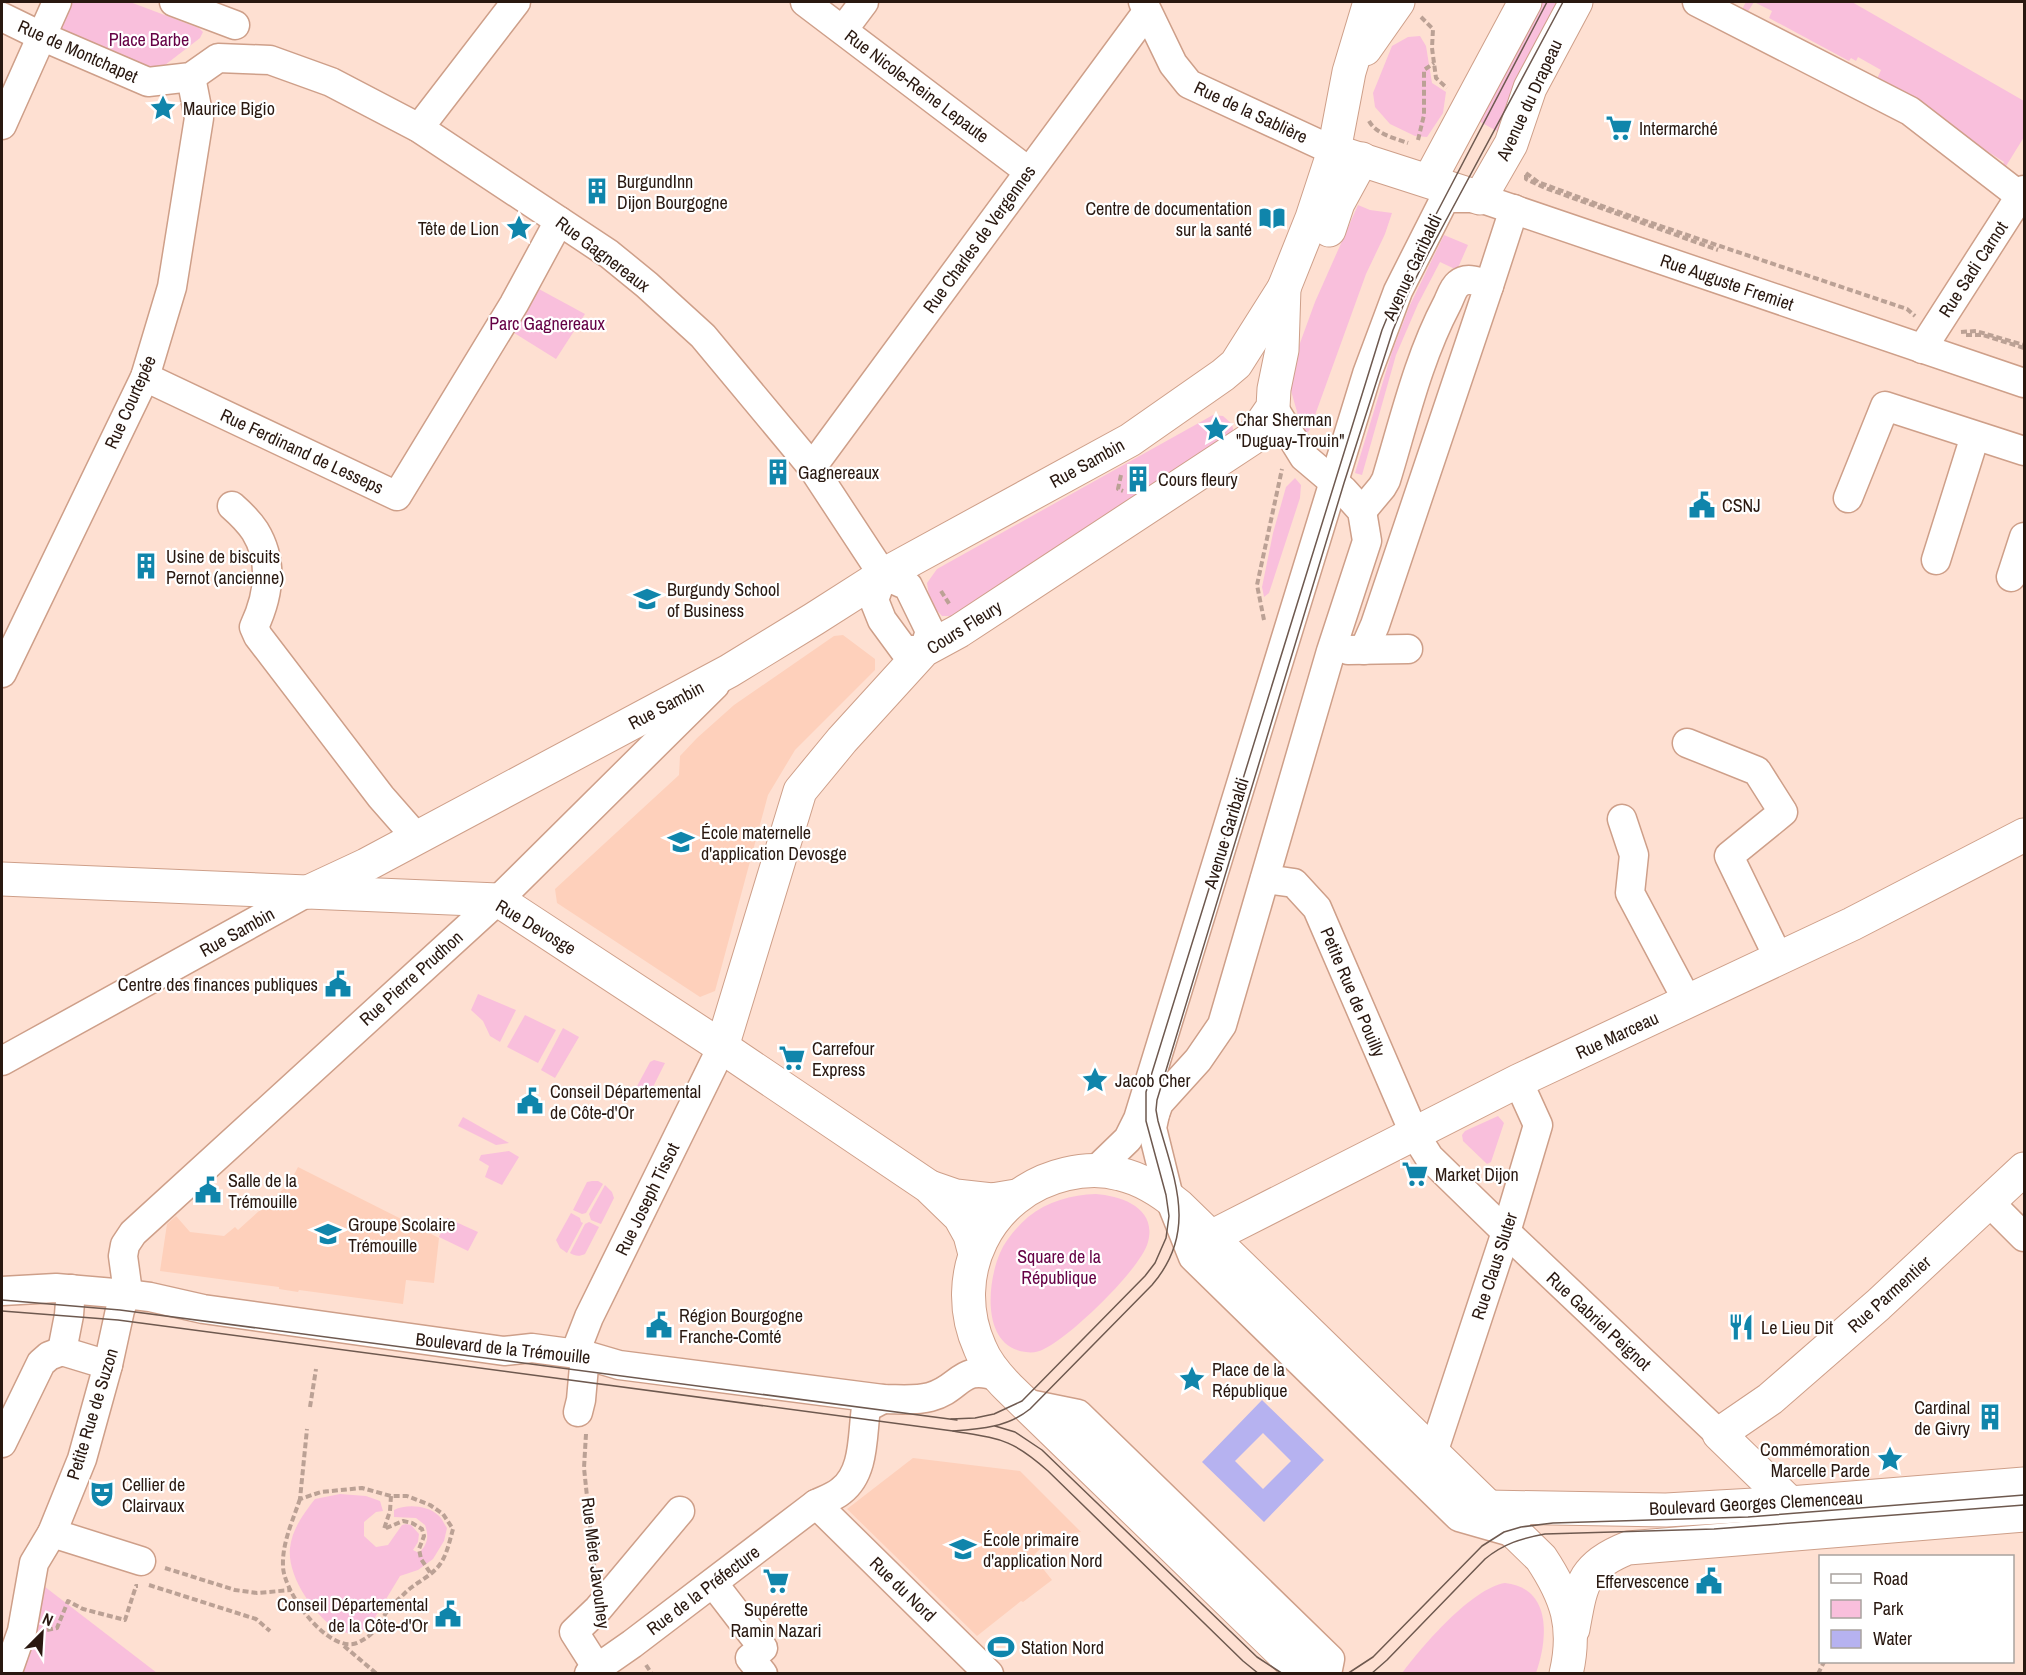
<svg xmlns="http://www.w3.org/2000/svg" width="2026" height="1675" font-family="'Archivo Narrow',sans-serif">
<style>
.built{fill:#fed0bb}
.green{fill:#f9bfdc}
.water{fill:#b6b2f0;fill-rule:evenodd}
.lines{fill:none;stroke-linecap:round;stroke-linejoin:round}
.minor-casing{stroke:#ce9f89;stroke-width:31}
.major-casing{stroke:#ce9f89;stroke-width:35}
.path{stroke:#bba195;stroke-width:4;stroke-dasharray:6 3;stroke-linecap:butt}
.minor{stroke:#fff;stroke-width:28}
.major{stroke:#fff;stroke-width:33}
.tram{stroke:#6e594f;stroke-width:1.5}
.labels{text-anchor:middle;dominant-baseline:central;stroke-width:4.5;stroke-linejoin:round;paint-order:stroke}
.park-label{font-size:18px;fill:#650145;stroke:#fff}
.street-label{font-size:18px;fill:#291810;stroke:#fff}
.poi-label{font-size:18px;fill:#291810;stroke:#fff;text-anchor:start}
</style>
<rect width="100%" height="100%" fill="#fee0d2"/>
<!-- built -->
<g class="built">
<polygon points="843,635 875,659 875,670 795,750 768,795 715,991 700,997 557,903 555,889 679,775 680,756 697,738 734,705 834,636"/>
<polygon points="298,1167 439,1238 434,1283 406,1280 403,1304 299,1290 298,1292 279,1289 279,1287 160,1271 167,1224 176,1216 190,1232 224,1236 235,1227 238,1230 289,1184"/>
<polygon points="913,1458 1020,1471 1081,1532 1043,1537 1046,1543 1033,1556 1052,1580 1023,1602 1021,1601 977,1636 847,1509"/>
</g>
<!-- green -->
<g class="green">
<polygon points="70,2 130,2 199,28 203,32 200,38 165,65 150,69 64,33 60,25"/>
<polygon points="1535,2 1568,2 1506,136 1473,118"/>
<polygon points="1746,2 1852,2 2024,101 2024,137 2003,171 2001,168 2004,162 1979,146 1973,153 1877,79 1881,70 1858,57 1856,61 1851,58 1849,61 1769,18 1772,11 1754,2 1745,16 1740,13"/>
<polygon points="1420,36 1426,46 1432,83 1446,92 1443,113 1427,137 1415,136 1390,124 1375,107 1373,93 1392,46 1408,37"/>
<polygon points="1358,205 1370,210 1392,213 1385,234 1366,274 1310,429 1306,435 1303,433 1290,387 1296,354 1315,302"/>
<polygon points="1444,235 1468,245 1457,270 1440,262 1418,304 1396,355 1362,475 1355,473 1392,352 1409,307"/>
<polygon points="537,288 585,314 556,359 511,331"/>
<polygon points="1213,415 1223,416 1232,424 1234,434 961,616 942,616 930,603 927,583 937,569"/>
<polygon points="1295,478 1301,485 1300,498 1269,593 1264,597 1262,587 1273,533 1286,487"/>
<polygon points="478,994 516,1010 500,1042 490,1036 483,1021 471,1010"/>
<polygon points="525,1015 556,1030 538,1063 507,1047"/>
<polygon points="563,1028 579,1037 555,1078 541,1070"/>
<polygon points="654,1060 665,1063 651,1091 645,1092 636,1088 650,1062"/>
<polygon points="1498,1116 1504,1123 1491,1162 1487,1164 1463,1141 1462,1135 1465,1131"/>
<polygon points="463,1117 509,1143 496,1145 458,1126"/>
<polygon points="509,1151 519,1157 502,1185 485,1177 489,1166 479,1160 481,1155"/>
<polygon points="592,1181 598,1181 603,1184 586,1213 582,1214 573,1210 587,1182"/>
<polygon points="605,1185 612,1192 614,1198 601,1224 591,1220 589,1214"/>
<path d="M1096,1194C1122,1196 1157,1208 1148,1242C1141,1269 1069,1338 1044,1349C1039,1352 1032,1353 1026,1352C981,1347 987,1283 1000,1253C1006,1239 1017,1227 1028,1217C1048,1201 1071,1195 1096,1194Z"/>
<polygon points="571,1213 580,1218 581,1222 583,1223 567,1253 560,1248 556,1240"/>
<polygon points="447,1218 478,1232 468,1251 439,1237"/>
<path d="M589,1222L599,1227L585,1254C579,1257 575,1256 570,1253L585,1224Z"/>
<path d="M340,1494L366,1496L380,1501L383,1511L376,1512L364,1522V1536L376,1547L388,1545L402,1525L406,1524L411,1525L419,1534L418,1542L413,1550L419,1553C428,1544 429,1536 425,1525L416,1518L394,1517V1510C406,1504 427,1505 438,1515C442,1518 444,1524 447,1528L444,1541L433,1559L418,1570L400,1576L374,1619L363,1630L350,1634C345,1632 338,1630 333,1627C312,1612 287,1575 290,1548C292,1529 304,1513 315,1499Z"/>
<polygon points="36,1580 157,1673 12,1674"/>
<path d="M1505,1583C1552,1588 1548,1639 1536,1673H1402C1422,1646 1472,1588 1505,1583Z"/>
</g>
<!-- water -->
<path class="water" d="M1262,1400L1324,1460L1264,1522L1202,1462ZM1263,1433L1291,1461L1263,1489L1235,1461Z"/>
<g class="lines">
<!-- minor casing -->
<g class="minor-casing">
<g id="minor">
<polyline points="174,2 235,25"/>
<polyline points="805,2 1028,171"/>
<polyline points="1143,2 1173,64 1189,84 1334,151"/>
<polyline points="1697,2 1910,111 2020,196"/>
<polyline points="2,17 41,36 148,82 191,77 218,58 270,60 331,82 419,128 609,254 647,285 703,336 812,467 883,575 908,586 930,631 924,650 904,650 882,620 874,600 883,575"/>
<polyline points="843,30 864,2"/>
<polyline points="2,125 57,2"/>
<polyline points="419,128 516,2"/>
<polyline points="1489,286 1514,209"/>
<polyline points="1922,349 2024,190"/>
<polyline points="145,377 397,496 514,304 559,221"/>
<polyline points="812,467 1147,12"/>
<polyline points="1848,498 1885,406 2024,451"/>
<path d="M232,506C240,513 249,522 255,531C274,562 269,595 254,627L258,636L381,797L417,838"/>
<path d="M1362,511L1382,487L1386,480C1404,421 1418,359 1447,304C1450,298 1453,288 1458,284C1467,276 1480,282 1489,286L1375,625L1364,650"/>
<polyline points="1936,560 1975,436"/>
<polyline points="2011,577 2024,537"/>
<polyline points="1348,650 1408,649"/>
<polyline points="2,673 145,377 172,287 199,118 191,77"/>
<polyline points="1687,743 1757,771 1783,812 1729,856 1779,959"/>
<polyline points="1622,819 1634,855 1630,893 1688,1002"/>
<polyline points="1265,879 1294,883 1317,908 1414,1133 1429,1157 1506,1232 1719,1434"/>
<polyline points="2,1061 308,892"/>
<polyline points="1159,1095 1152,1128 1169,1197 1193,1257 1459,1517 1515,1533"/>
<polyline points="1155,1114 1159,1103 1198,1060 1222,1025 1331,651 1367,541 1362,511 1343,490 1304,457 1273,407"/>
<polyline points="1096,1170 1128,1139 1138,1119 1367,374 1398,291 1445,198 1480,198 2024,383"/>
<polyline points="1989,1202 2024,1237"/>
<path d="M2,1291L56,1288L126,1294L150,1297L203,1309L504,1351L532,1348L585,1355L619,1365L883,1399C899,1399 915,1401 930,1397C961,1389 960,1363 998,1377"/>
<polyline points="62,1351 69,1315 71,1289"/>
<polyline points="575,1353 589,1317 722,1047"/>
<polyline points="1024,1403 1078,1414 1330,1659 1327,1674"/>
<polyline points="578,1412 581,1400 585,1355"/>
<polyline points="2,1443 41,1363 49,1356 62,1351 108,1365"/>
<polyline points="1433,1453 1506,1232 1538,1125 1518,1081"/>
<polyline points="816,1504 989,1674"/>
<polyline points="52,1533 141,1561"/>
<polyline points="713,1583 763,1648 750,1658 763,1674"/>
<polyline points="597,1668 574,1632 598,1609 680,1511"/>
<polyline points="7,1674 22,1631 34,1563 52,1533 82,1459 108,1365 120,1310 126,1294 127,1285 123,1256 125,1245 133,1233 498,900 715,685"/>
<path d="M589,1674L632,1644L816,1504C824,1500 834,1497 841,1491C865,1473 862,1436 866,1408L883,1399"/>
</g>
</g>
<!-- major casing -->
<g class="major-casing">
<g id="major">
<polyline points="1365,49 1398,2"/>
<polyline points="1334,151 1480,198 1511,144 1530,88 1576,2"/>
<polyline points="1429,181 1525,2"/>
<polyline points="1329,230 1338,203 1362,159"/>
<polyline points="2,879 498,900 722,1047 928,1186 960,1217 970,1235 975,1254"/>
<polyline points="308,892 366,865 729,671 814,619 883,575 1130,440 1223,375 1236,364 1284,288 1312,218 1334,151 1349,72 1370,2"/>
<polyline points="722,1047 800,791 842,740 924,650 959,631 1251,439 1273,407 1274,389 1282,350 1284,288"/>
<polyline points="930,1187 956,1196 992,1200 1016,1196"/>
<polyline points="1211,1237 1518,1081 1852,924 2024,835"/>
<polyline points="1790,1503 1719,1434 1770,1399 1878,1305 2024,1169"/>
<polyline points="1487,1507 1666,1510 1790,1503 2024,1484"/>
<path d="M1573,1629C1581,1585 1582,1566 1628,1548L2024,1515"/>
<path d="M1304,1674L1009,1388C998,1377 986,1363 980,1348C947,1275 988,1192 1066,1174C1083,1170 1102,1169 1120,1174C1142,1179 1162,1192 1179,1206L1541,1558C1567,1597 1577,1627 1566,1674"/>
</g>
</g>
<!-- path -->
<g class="path">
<polyline points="1421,17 1433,29 1432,48 1436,78 1447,88"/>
<path d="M1369,121C1376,134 1394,138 1408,143"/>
<polyline points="1418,140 1424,115 1424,70 1434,63"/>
<polyline points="1526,173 1538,182 1613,210 1898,306 1907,309 1915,316"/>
<polyline points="1526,175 1526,179 1545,188 1718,250"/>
<polyline points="1961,332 1976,331 2024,345"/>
<polyline points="1966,335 1983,335 2024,348"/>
<polyline points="1121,475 1118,489 1123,491"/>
<polyline points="941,591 950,605"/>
<polyline points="1264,620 1257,585 1282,469"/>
<polyline points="310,1407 316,1369"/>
<polyline points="586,1434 584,1468 595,1573"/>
<polyline points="391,1496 390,1511 384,1529 403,1521 412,1523 422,1529 424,1536 419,1549 421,1559 431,1574"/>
<path d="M300,1499C293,1520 282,1543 283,1566C283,1592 330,1657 359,1642C375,1634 377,1627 386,1613C391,1605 399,1599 405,1593C414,1584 426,1579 435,1570C446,1560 449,1543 453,1529L443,1514L430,1505L407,1496H391L362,1488L321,1492L300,1499L307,1429"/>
<polyline points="165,1568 235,1590 257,1593 291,1590"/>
<polyline points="149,1585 256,1619 270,1631"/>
<polyline points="47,1630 57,1628 68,1601 83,1609 125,1620 136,1586 138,1586"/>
<polyline points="344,1646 377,1674"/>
<polyline points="646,1665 652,1674"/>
<polyline points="1818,1674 1824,1662"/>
</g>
<!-- minor -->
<use href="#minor" class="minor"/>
<!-- major -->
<use href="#major" class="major"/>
<!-- tram -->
<g class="tram">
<polyline points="2,1300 120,1310 957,1420"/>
<path d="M2,1311L118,1320L953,1431C1000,1439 1011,1438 1048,1471L1243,1661L1259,1674"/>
<polyline points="951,1419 975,1418 994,1414 1022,1401 1145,1276 1155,1263 1166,1238 1169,1216 1166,1195 1146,1121 1146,1092 1382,330 1398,291 1432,222 1547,2"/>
<polyline points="995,1426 1015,1432 1042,1450 1257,1657 1283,1674"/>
<path d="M953,1431C981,1429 1008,1427 1030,1409L1152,1285C1198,1232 1175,1181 1158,1121L1156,1110L1157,1100L1344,483L1393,330L1408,294L1428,254L1563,2"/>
<polyline points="1347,1674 1373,1657 1482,1546 1504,1532 1521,1527 1553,1523 1748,1517 2024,1495"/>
<path d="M1371,1674L1387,1660L1485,1559C1503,1544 1522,1538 1545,1534L1714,1529L2024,1505"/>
</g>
</g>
<!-- icons -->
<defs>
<g id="sight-bare" transform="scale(2.07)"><path d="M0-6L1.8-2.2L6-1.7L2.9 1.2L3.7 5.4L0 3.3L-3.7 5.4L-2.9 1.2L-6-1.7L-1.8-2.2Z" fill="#1085ab" stroke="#fff" stroke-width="2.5" paint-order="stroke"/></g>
<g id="supermarket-bare" transform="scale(2.07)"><path d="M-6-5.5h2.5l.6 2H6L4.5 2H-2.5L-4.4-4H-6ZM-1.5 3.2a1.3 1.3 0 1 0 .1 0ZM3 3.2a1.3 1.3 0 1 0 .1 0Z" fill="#1085ab" stroke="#fff" stroke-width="2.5" paint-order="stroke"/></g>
<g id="building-bare" transform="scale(2.07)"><path d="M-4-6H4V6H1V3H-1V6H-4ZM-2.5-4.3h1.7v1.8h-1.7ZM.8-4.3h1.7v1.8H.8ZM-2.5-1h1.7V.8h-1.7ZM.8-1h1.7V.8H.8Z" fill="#1085ab" stroke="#fff" stroke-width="2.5" paint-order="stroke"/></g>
<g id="library-bare" transform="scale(2.07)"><path d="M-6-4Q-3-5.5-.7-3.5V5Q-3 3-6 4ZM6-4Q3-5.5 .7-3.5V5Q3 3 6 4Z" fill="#1085ab" stroke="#fff" stroke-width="2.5" paint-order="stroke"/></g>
<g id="civic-bare" transform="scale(2.07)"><path d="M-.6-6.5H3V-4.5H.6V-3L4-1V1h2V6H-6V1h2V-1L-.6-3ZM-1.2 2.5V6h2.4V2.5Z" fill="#1085ab" stroke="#fff" stroke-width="2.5" paint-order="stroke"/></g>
<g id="university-bare" transform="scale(2.07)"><path d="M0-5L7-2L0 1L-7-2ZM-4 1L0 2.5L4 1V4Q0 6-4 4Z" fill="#1085ab" stroke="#fff" stroke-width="2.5" paint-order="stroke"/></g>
<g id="school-bare" transform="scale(2.07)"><path d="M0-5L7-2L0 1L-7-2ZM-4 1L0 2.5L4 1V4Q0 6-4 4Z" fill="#1085ab" stroke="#fff" stroke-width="2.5" paint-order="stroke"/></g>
<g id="restaurant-bare" transform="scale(2.07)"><path d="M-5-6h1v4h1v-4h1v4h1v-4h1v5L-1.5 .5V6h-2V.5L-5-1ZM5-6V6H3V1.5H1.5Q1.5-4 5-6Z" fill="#1085ab" stroke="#fff" stroke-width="2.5" paint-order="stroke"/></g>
<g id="theatre-bare" transform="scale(2.07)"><path d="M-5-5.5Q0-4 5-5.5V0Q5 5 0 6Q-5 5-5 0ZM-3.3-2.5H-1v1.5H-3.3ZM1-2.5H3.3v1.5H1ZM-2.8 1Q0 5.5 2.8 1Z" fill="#1085ab" stroke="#fff" stroke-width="2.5" paint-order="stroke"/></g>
<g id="stadium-bare" transform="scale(2.07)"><path d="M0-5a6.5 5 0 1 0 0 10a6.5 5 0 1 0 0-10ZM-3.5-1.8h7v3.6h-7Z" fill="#1085ab" stroke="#fff" stroke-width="2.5" paint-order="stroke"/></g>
</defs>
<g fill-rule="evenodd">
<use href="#sight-bare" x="163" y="108"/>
<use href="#supermarket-bare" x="1619" y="128"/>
<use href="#building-bare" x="597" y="191"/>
<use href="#library-bare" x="1272" y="218"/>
<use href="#sight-bare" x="519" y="228"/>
<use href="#sight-bare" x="1216" y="429"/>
<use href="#building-bare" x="778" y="472"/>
<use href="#building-bare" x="1138" y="479"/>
<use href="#civic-bare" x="1702" y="505"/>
<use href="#building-bare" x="146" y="566"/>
<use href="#university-bare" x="647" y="599"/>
<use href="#school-bare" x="681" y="842"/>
<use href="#civic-bare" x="338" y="984"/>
<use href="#supermarket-bare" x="792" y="1058"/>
<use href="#sight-bare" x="1095" y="1080"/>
<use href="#civic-bare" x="530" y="1101"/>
<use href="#supermarket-bare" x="1415" y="1174"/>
<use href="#civic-bare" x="208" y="1190"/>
<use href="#school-bare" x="328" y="1234"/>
<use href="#civic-bare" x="659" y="1325"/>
<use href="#restaurant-bare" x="1741" y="1327"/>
<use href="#sight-bare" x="1192" y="1379"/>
<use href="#building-bare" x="1990" y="1417"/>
<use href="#sight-bare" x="1890" y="1459"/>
<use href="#theatre-bare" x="102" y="1494"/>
<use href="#school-bare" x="963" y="1549"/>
<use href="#supermarket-bare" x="776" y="1581"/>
<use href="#civic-bare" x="1709" y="1581"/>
<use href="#civic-bare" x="448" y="1614"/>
<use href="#stadium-bare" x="1001" y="1647"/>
</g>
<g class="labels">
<!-- park labels -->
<g class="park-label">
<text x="149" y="39">Place Barbe</text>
<text x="547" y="323">Parc Gagnereaux</text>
<text x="1059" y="1256">Square de la<tspan x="1059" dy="21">République</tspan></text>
</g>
<!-- street labels -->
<g class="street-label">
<text transform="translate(78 51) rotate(24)">Rue de Montchapet</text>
<text transform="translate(917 86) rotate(37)">Rue Nicole-Reine Lepaute</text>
<text transform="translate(1529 100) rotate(-65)">Avenue du Drapeau</text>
<text transform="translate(1251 112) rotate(25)">Rue de la Sablière</text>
<text transform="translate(979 239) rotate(-54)">Rue Charles de Vergennes</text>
<text transform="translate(603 254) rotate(37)">Rue Gagnereaux</text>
<text transform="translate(1412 267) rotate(-65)">Avenue Garibaldi</text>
<text transform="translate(1973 269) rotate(-57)">Rue Sadi Carnot</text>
<text transform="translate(1727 282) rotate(19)">Rue Auguste Fremiet</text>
<text transform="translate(130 402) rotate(-66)">Rue Courtepée</text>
<text transform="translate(302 451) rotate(25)">Rue Ferdinand de Lesseps</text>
<text transform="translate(1087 463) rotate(-29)">Rue Sambin</text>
<text transform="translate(964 627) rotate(-32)">Cours Fleury</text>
<text transform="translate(666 705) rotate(-28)">Rue Sambin</text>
<text transform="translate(1226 833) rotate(-73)">Avenue Garibaldi</text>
<text transform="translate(536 927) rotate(31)">Rue Devosge</text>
<text transform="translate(237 932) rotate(-29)">Rue Sambin</text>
<text transform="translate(411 978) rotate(-42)">Rue Pierre Prudhon</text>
<text transform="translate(1353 992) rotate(67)">Petite Rue de Pouilly</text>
<text transform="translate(1617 1035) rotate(-25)">Rue Marceau</text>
<text transform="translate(647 1199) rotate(-64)">Rue Joseph Tissot</text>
<text transform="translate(1494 1266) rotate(-72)">Rue Claus Sluter</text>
<text transform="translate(1889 1294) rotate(-42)">Rue Parmentier</text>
<text transform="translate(1599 1321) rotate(43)">Rue Gabriel Peignot</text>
<text transform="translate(503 1348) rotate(6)">Boulevard de la Trémouille</text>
<text transform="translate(92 1414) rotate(-73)">Petite Rue de Suzon</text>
<text transform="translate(1756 1503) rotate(-3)">Boulevard Georges Clemenceau</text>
<text transform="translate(596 1563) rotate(83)">Rue Mère Javouhey</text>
<text transform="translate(903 1589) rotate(44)">Rue du Nord</text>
<text transform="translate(703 1590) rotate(-37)">Rue de la Préfecture</text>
</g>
<!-- poi labels -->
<g class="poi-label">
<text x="183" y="108">Maurice Bigio</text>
<text x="1639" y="128">Intermarché</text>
<text x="617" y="181">BurgundInn<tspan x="617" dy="21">Dijon Bourgogne</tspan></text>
<text x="1252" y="208" text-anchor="end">Centre de documentation<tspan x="1252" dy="21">sur la santé</tspan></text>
<text x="499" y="228" text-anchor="end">Tête de Lion</text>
<text x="1236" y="419">Char Sherman<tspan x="1236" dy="21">"Duguay-Trouin"</tspan></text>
<text x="798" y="472">Gagnereaux</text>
<text x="1158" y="479">Cours fleury</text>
<text x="1722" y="505">CSNJ</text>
<text x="166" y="556">Usine de biscuits<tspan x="166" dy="21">Pernot (ancienne)</tspan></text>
<text x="667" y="589">Burgundy School<tspan x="667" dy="21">of Business</tspan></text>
<text x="701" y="832">École maternelle<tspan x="701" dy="21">d'application Devosge</tspan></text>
<text x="318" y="984" text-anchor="end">Centre des finances publiques</text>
<text x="812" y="1048">Carrefour<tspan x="812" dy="21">Express</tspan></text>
<text x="1115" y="1080">Jacob Cher</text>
<text x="550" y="1091">Conseil Départemental<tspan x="550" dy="21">de Côte-d'Or</tspan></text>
<text x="1435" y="1174">Market Dijon</text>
<text x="228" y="1180">Salle de la<tspan x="228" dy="21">Trémouille</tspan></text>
<text x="348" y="1224">Groupe Scolaire<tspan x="348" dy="21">Trémouille</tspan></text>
<text x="679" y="1315">Région Bourgogne<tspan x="679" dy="21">Franche-Comté</tspan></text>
<text x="1761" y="1327">Le Lieu Dit</text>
<text x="1212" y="1369">Place de la<tspan x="1212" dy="21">République</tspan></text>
<text x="1970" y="1407" text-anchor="end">Cardinal<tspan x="1970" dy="21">de Givry</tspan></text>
<text x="1870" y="1449" text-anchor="end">Commémoration<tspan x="1870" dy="21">Marcelle Parde</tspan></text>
<text x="122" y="1484">Cellier de<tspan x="122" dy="21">Clairvaux</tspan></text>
<text x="983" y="1539">École primaire<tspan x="983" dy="21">d'application Nord</tspan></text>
<text x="1689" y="1581" text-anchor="end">Effervescence</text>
<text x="428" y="1604" text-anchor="end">Conseil Départemental<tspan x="428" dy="21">de la Côte-d'Or</tspan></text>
<text x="776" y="1609" text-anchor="middle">Supérette<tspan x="776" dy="21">Ramin Nazari</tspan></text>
<text x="1021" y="1647">Station Nord</text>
</g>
</g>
<!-- border -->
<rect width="2026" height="1675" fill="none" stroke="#291810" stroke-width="6"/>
<!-- legend -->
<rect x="1819" y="1555" width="195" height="108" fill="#ffffff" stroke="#a9a39f" stroke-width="1.5"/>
<rect x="1831" y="1574" width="30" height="9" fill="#ffffff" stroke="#a9a39f" stroke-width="1.5"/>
<text x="1873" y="1585" font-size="18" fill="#291810">Road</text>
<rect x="1831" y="1600" width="30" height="18" fill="#f9bfdc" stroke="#a9a39f" stroke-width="1.5"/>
<text x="1873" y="1615" font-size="18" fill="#291810">Park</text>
<rect x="1831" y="1630" width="30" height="18" fill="#b6b2f0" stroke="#a9a39f" stroke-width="1.5"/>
<text x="1873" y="1645" font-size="18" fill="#291810">Water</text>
<!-- north arrow -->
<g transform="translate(42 1633) rotate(24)" stroke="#ffffff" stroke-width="4.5" paint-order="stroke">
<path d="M0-4.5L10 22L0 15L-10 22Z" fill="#291810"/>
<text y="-9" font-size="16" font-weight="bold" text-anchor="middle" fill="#291810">N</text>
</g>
</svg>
